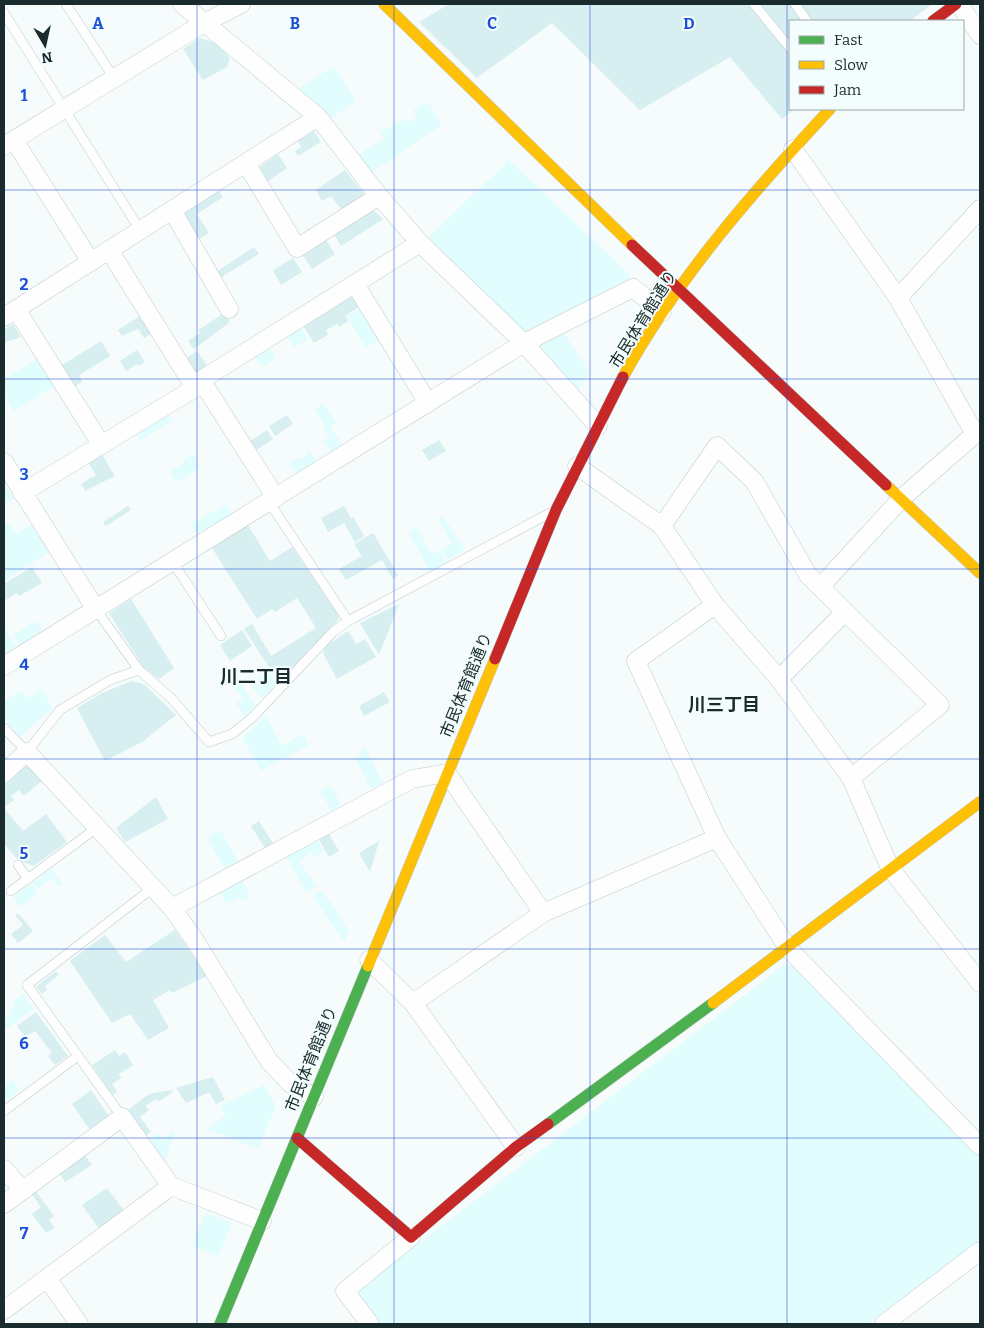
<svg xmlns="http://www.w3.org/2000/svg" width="984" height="1328" font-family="Bitter,'Noto Sans JP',serif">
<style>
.built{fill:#e2fdfd}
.green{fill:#d7eff0}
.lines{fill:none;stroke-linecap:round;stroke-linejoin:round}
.lane-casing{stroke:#c0cbcb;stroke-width:10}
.street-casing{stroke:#c0cbcb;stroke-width:19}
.fast-casing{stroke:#c0cbcb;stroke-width:12}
.slow-casing{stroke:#c0cbcb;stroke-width:12}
.jam-casing{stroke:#c0cbcb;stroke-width:12}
.lane{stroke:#fefefe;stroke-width:9}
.street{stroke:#fefefe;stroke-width:18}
.fast{stroke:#4caf50;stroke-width:11}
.slow{stroke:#ffc107;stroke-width:11}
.jam{stroke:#c62828;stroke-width:11}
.grid{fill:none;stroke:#1d4ed8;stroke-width:1;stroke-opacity:0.55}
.labels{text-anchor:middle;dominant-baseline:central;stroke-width:4;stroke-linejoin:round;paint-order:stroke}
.street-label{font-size:16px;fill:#192b2c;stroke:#f4fdfd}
.neighbourhood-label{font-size:18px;font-weight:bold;fill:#192b2c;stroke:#f4fdfd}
.grid-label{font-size:16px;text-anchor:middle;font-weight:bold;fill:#1d4ed8;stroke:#f4fdfd;stroke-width:4;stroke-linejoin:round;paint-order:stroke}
</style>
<rect width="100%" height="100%" fill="#f6fbfb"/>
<!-- built -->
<g class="built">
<polygon points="334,66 356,101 327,121 297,90"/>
<polygon points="428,102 442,125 371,173 357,155 384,139 380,132 404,119 407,123 417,116 413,110"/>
<polygon points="509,160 629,274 630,281 528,334 448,259 429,237"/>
<polygon points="360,309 379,340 366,348 347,317"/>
<polygon points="300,326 308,339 294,347 286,334"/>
<polygon points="562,330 589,372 576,391 536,345"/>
<polygon points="268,346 276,358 262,368 254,356"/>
<polygon points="37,359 54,386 14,411 4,395 4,379"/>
<polygon points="323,403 336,423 330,426 343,446 332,453 323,440 329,436 323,427 325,425 315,409"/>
<polygon points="166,411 173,420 141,441 134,431"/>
<polygon points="309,450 317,463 297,475 290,462 299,457 301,459 308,455 306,452"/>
<polygon points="193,454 201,468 176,482 170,471 184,463 182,460"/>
<polygon points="5,485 14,498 5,504 4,486"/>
<polygon points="226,504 232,514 197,534 191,524"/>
<polygon points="443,516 465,550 448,560 441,550 452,543 438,519"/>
<polygon points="8,522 16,534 31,525 49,552 4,581 4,525"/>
<polygon points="416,527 432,554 439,550 446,562 430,571 408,532"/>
<polygon points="37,621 43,631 20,645 13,635"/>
<polygon points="4,627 16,647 4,655"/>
<polygon points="269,672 277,684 261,698 252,687 261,682 258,677"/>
<polygon points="236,676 255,705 245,717 236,703 243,699 229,680"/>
<polygon points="42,689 52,708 20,737 4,717 4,701 22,691 27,699"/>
<polygon points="266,716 282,746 303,734 309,745 261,771 242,738"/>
<polygon points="365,748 383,783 371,789 355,758 361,755 359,751"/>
<polygon points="331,785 341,805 331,811 320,790"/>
<polygon points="220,830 238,861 225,869 207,838"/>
<polygon points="316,839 324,851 315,857 311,853 299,861 317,887 306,893 286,855"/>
<polygon points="52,869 63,884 59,887 52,878 38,889 33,883"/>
<polygon points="241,879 251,897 242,902 239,897 226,904 219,891"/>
<polygon points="32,883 37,890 34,892 36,895 20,907 13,897"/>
<polygon points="322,890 349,931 344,942 313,896"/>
<polygon points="784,965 795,965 980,1156 980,1241 869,1324 379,1324 355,1292"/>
<polygon points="23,994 34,1009 4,1030 4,1020 12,1014 10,1011 15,1008 12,1002"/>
<polygon points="12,1080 20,1090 6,1101 4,1088"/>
<polygon points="264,1085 276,1106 258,1149 207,1129 226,1115 220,1106"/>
<polygon points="174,1131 175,1132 164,1163 146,1141 158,1133 163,1139"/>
<polygon points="206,1213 232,1223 218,1256 192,1245"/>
</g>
<!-- green -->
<g class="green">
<polygon points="449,4 932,4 910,21 790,21 790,109 795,109 782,119 730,57 640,110 552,23 477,78 419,22"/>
<polygon points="200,38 216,43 230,58 227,67 203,80 183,49"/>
<polygon points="314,131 321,142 298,156 295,151 301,147 298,141"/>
<polygon points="278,154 287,168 267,182 257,169"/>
<polygon points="345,170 364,194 362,200 344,213 331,196 322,201 316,190"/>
<polygon points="219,191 223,197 197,214 209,233 197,240 183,214"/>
<polygon points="373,210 383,219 341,246 334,234"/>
<polygon points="326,240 335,254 312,269 303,256"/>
<polygon points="254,247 259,254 220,278 216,272"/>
<polygon points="293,258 302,272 281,285 273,270"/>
<polygon points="348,297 353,297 359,307 345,316 348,321 339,327 337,324 326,330 328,335 314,343 302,324"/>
<polygon points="224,313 230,322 194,349 188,341 200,333 199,330"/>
<polygon points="140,316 151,334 144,338 138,329 122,336 118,330"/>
<polygon points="13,324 21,337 4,343 4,329"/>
<polygon points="101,341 110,356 79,375 82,382 72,388 59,367"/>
<polygon points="137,350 145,362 139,366 137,364 126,371 120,361"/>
<polygon points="197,351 208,367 196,375 182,361"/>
<polygon points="287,415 293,424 275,436 269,426"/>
<polygon points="267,430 273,439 255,451 249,442"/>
<polygon points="439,440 446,451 429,461 422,450"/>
<polygon points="101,453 115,476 85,491 81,484 96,475 87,461"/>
<polygon points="128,506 131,510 106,526 103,522"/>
<polygon points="344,506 351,518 353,517 364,536 355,542 344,523 328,532 321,518"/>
<polygon points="248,525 270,561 292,547 338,614 339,619 279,682 244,629 252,624 271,656 316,628 297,598 275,612 272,609 257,619 212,548"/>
<polygon points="373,533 398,575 393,579 382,560 346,580 339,569 362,556 354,544"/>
<polygon points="32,567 42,583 19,596 17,593 4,601 4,584"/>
<polygon points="131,599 174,668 159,679 144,668 109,613"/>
<polygon points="399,604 379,655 360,623"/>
<polygon points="242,630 252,646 230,661 220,645"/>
<polygon points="348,631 356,644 365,639 376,657 337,679 323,653 326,646"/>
<polygon points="132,681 145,685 176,715 142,742 105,761 77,708 102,693"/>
<polygon points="384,692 390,702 364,716 359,706"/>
<polygon points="26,766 31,767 43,780 24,796 19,790 11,796 14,800 4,807 4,784"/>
<polygon points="156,797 168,819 125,842 116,828"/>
<polygon points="4,808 23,831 46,814 67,842 34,866 19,861 4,844"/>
<polygon points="259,821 273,843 265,848 251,826"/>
<polygon points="328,832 339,851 329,857 318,838"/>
<polygon points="379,841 370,872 359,853"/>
<polygon points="18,913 33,931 18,943 11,934 23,925 15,915"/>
<polygon points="175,930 207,976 172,993 170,990 153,1000 169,1028 148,1040 130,1014 112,1023 70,961 105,935 126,962"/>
<polygon points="56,971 59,975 45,986 47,989 42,994 36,987"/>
<polygon points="36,1012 68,1056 55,1065 48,1056 52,1053 35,1031 25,1037 17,1026"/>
<polygon points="115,1050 119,1056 125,1052 133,1065 119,1074 121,1078 112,1084 117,1092 112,1095 92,1065"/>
<polygon points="213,1077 225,1100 216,1104 209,1092 186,1103 176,1088"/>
<polygon points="91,1090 109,1116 90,1130 72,1104"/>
<polygon points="171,1090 173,1092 158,1102 156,1099 145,1106 149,1110 140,1117 151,1132 145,1136 125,1112 149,1094"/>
<polygon points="83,1153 92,1165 65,1182 58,1171"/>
<polygon points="107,1188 125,1212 100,1230 82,1205"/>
<polygon points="35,1190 54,1216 49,1220 55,1228 46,1233 32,1214 41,1207 31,1193"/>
</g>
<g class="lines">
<!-- lane casing -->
<g class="lane-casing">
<g id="lane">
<polyline points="66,4 114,78"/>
<polyline points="754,4 790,48"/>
<polyline points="795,4 807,21"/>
<polyline points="4,13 140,230"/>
<polyline points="269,502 348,621"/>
<polyline points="172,561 221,636"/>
<polyline points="95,608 139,670 171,698 209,742 232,734 252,718 333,632 348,621 550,513"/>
<polyline points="4,728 27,752 60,710 110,680 139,670"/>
<polyline points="18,865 28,879"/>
<polyline points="11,891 98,827"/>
<polyline points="4,1111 78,1056"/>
<polyline points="122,1117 27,985 154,887"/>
</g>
</g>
<!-- street casing -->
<g class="street-casing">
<g id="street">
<polyline points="182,4 318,117 379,196 420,243 524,343 598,426"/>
<polyline points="959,4 980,35"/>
<polyline points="14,140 91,262"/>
<polyline points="4,146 204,23 241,4"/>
<polyline points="793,149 898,298 975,434"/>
<polyline points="246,163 297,248 379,196"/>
<polyline points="172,210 229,309"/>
<polyline points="109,250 195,388"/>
<polyline points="355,284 428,403"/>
<polyline points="898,298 980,209"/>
<polyline points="16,309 101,444"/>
<polyline points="4,317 318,117"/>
<polyline points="201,380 276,498"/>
<polyline points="4,462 95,608"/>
<polyline points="577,466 662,526 715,605 779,679 851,778 890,868 980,983"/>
<polyline points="22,493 195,388 201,380 420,243"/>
<polyline points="662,526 717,446 754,481 808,575 940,705 851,778"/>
<polyline points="820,587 902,498 975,434 980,432"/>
<polyline points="715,605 636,661 717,838 788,948 980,1146"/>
<polyline points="4,666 524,343 633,288 662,312"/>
<polyline points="779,679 845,612"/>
<polyline points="4,773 27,752 172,908 194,939 269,1061 291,1084 314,1097"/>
<polyline points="172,908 412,779 447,773 543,913"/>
<polyline points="369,960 413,1003 516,1147"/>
<polyline points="413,1003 543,913 717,838"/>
<polyline points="4,1169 23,1190"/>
<polyline points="4,1204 122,1117 171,1186 262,1221"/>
<polyline points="47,1278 79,1324"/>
<polyline points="4,1310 171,1186"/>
<polyline points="370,1324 345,1291 411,1237"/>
<polyline points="884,1324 980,1251"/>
</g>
</g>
<!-- fast casing -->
<g class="fast-casing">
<g id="fast">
<polyline points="548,1124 713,1003"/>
<polyline points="220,1324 368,966"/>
</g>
</g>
<!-- slow casing -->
<g class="slow-casing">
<g id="slow">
<polyline points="384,4 632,245"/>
<path d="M623,377C678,277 753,192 830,109"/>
<polyline points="886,485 980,573"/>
<polyline points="368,966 495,659"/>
<polyline points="713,1003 980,802"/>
</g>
</g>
<!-- jam casing -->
<g class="jam-casing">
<g id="jam">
<polyline points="933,21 956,4"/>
<polyline points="632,245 886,485"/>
<polyline points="495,659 556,510 623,377"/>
<polyline points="297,1138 411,1237 516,1147 548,1124"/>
</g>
</g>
<!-- lane -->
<use href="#lane" class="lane"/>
<!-- street -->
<use href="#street" class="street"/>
<!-- fast -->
<use href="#fast" class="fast"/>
<!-- slow -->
<use href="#slow" class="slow"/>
<!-- jam -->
<use href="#jam" class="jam"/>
</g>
<!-- grid -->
<path class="grid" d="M197,4V1324M394,4V1324M590,4V1324M787,4V1324M4,190H980M4,379H980M4,569H980M4,759H980M4,949H980M4,1138H980"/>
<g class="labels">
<!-- street labels -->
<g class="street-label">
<text transform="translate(643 319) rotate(-58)">市民体育館通り</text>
<text transform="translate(466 685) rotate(-68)">市民体育館通り</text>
<text transform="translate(311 1059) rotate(-68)">市民体育館通り</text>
</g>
<!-- neighbourhood labels -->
<g class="neighbourhood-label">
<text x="256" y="677">川二丁目</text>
<text x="724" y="705">川三丁目</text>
</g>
</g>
<g class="grid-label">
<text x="98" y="29">A</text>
<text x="295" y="29">B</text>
<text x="492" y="29">C</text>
<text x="689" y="29">D</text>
<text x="24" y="101">1</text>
<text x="24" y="290">2</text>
<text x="24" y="480">3</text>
<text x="24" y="670">4</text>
<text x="24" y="859">5</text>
<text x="24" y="1049">6</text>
<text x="24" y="1239">7</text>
</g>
<!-- border -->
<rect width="984" height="1328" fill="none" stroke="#192b2c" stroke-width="10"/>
<!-- legend -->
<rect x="789" y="20" width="175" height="90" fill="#f4fdfd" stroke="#9ca9a9"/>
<rect x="799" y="36" width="25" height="8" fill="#4caf50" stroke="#9ca9a9"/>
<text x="834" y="45" font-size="15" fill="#192b2c">Fast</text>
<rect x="799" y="61" width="25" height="8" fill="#ffc107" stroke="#9ca9a9"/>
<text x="834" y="70" font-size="15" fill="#192b2c">Slow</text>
<rect x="799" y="86" width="25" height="8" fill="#c62828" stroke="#9ca9a9"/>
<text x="834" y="95" font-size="15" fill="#192b2c">Jam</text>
<!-- north arrow -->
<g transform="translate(45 45) rotate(171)" stroke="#f4fdfd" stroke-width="4" paint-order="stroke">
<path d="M0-4L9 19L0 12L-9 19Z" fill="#192b2c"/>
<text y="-8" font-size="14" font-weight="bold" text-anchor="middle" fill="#192b2c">N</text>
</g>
</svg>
